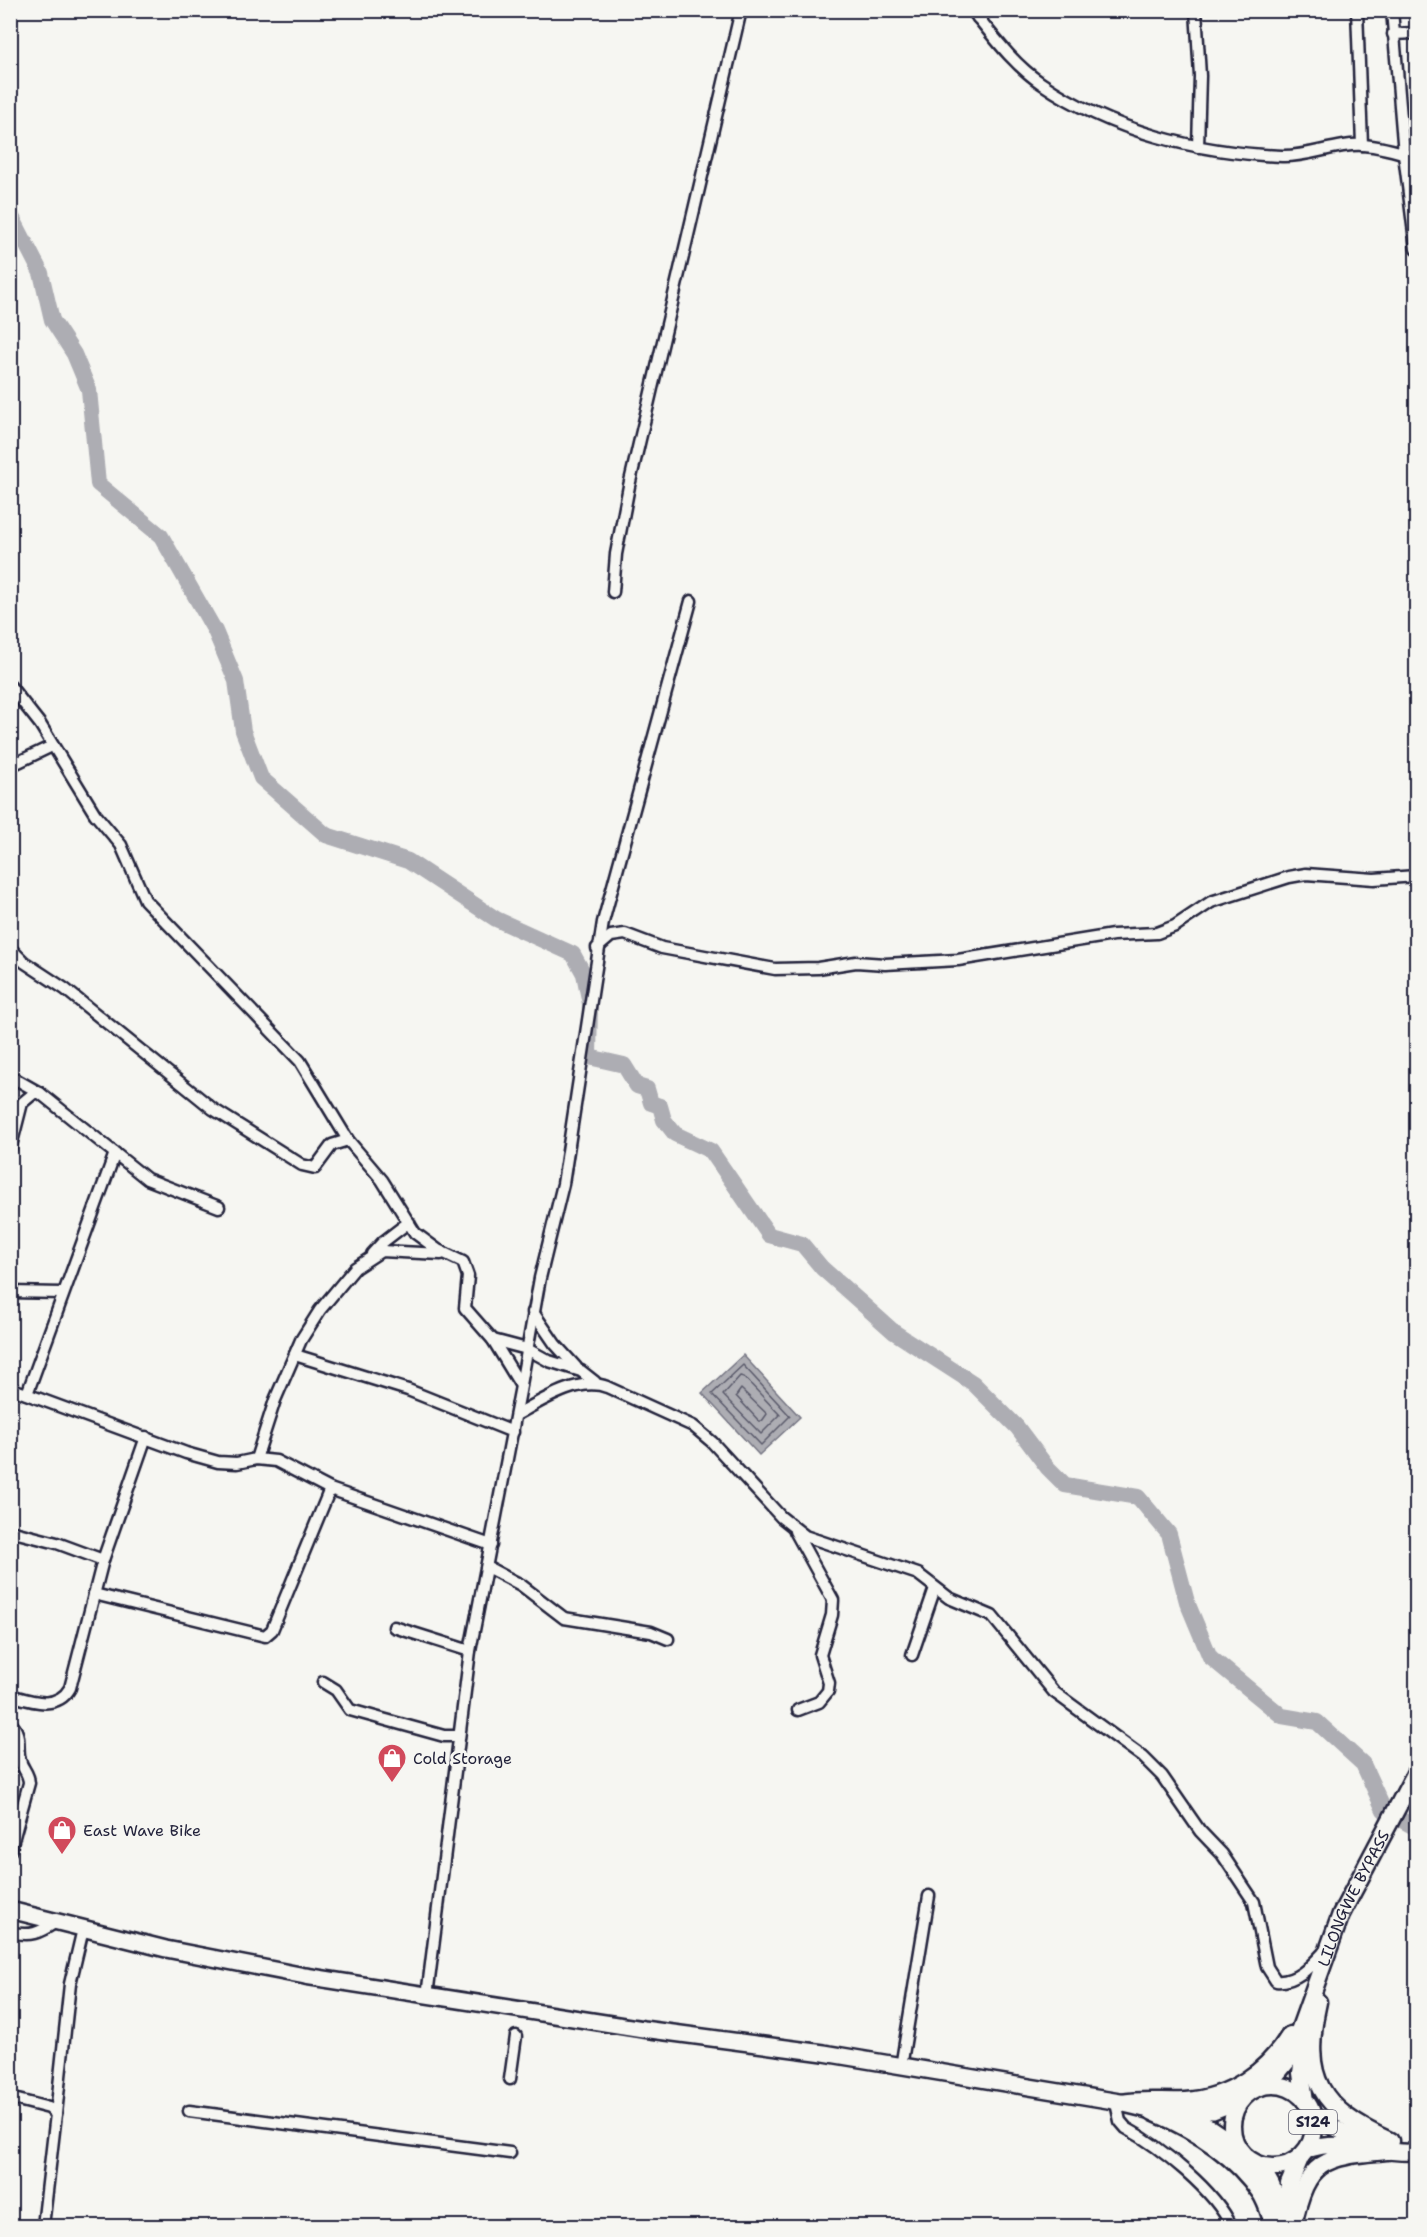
<svg xmlns="http://www.w3.org/2000/svg" width="1427" height="2237" font-family="'Shantell Sans',sans-serif">
<style>
.water{fill:#adadb3;stroke:#757583;stroke-width:1.5}
.lines{fill:none;stroke-linecap:round;stroke-linejoin:round}
.shore{stroke:#5a5a6b;stroke-width:1.5}
.river{stroke:#adadb3;stroke-width:16}
.street-casing{stroke:#22223b;stroke-width:15}
.secondary-casing{stroke:#22223b;stroke-width:20}
.primary-casing{stroke:#22223b;stroke-width:21}
.street{stroke:#f6f6f2;stroke-width:10}
.secondary{stroke:#f6f6f2;stroke-width:15}
.primary{stroke:#f6f6f2;stroke-width:16}
.labels{text-anchor:middle;dominant-baseline:central;stroke-width:6;stroke-linejoin:round;paint-order:stroke}
.shield{fill:#f6f6f2;stroke:#626272;stroke-width:1.5}
.shield-label{font-size:15px;font-weight:bold;fill:#22223b}
.poi-label{font-size:16px;fill:#22223b;stroke:#f6f6f2;text-anchor:start}
.street-label{font-size:16px;fill:#22223b;stroke:#f6f6f2}
</style>
<rect width="100%" height="100%" fill="#f6f6f2"/>
<filter id="ink" filterUnits="userSpaceOnUse"><feTurbulence type="fractalNoise" baseFrequency=".0167" numOctaves="2"/><feDisplacementMap in="SourceGraphic" scale="12" xChannelSelector="R" yChannelSelector="G"/><feConvolveMatrix kernelMatrix="1 2 1 2 8 2 1 2 1" color-interpolation-filters="sRGB"/></filter>
<g filter="url(#ink)">
<!-- water -->
<polygon class="water" points="743,1355 800,1417 759,1455 702,1393"/>
<g class="lines">
<!-- shore -->
<g class="shore">
<polygon points="743,1365 790,1416 761,1445 712,1394"/>
<polygon points="740,1376 744,1377 780,1415 761,1434 723,1395"/>
<polygon points="741,1389 767,1414 762,1421 759,1421 736,1396"/>
</g>
<!-- river -->
<polyline class="river" points="10,213 41,273 52,320 74,354 89,390 98,484 161,536 215,631 236,681 243,731 261,778 326,835 408,861 496,919 573,954 584,974 590,1004 589,1057 624,1065 637,1086 647,1089 651,1103 660,1106 664,1120 675,1134 711,1151 769,1235 802,1244 822,1268 894,1332 973,1383 1017,1427 1047,1467 1065,1485 1138,1497 1169,1534 1187,1602 1210,1657 1282,1716 1317,1722 1363,1764 1384,1810 1416,1828"/>
<!-- street casing -->
<g class="street-casing">
<g id="street">
<path d="M972,10C993,36 1013,64 1041,83C1111,131 1198,153 1282,156C1309,157 1337,143 1363,145C1380,146 1400,152 1416,157"/>
<polyline points="1196,10 1200,76 1198,147"/>
<polyline points="1357,10 1362,145"/>
<polyline points="1392,10 1404,154 1416,249"/>
<polyline points="978,18 989,10"/>
<polyline points="1393,34 1416,33"/>
<polyline points="613,592 616,554 629,486 741,10"/>
<polyline points="10,686 40,724 95,814 121,845 145,900 300,1061 348,1140 382,1180 415,1233 438,1250 463,1262 468,1276 465,1308 493,1340 521,1386 470,1651 427,1996"/>
<polyline points="10,766 52,746"/>
<polyline points="10,948 24,962 65,989 213,1109 302,1165 315,1168 332,1145 348,1140"/>
<polyline points="597,948 611,936 625,934 662,948 775,969 818,968 856,962 885,964 958,960 1113,935 1157,933 1175,926 1211,902 1289,877 1306,874 1374,879 1416,876"/>
<polyline points="10,1076 40,1093"/>
<polyline points="10,1150 22,1103 34,1093 40,1093 147,1179 219,1207"/>
<polyline points="372,1254 383,1242 409,1222"/>
<polyline points="10,1292 62,1293"/>
<polyline points="533,1312 555,1344 576,1367"/>
<polyline points="493,1340 527,1349 549,1361 581,1371 595,1382"/>
<polyline points="295,1355 408,1390 513,1432"/>
<polyline points="521,1385 540,1278 563,1184 603,922 691,601"/>
<polyline points="10,1388 186,1453 218,1462 237,1463 256,1459 276,1461 330,1489 491,1545"/>
<polyline points="27,1394 115,1153"/>
<path d="M516,1415C541,1401 579,1376 607,1387L693,1426L712,1442L781,1517L805,1536L918,1574L949,1598L992,1616L1054,1692L1143,1757L1162,1776L1200,1831L1222,1854L1254,1902L1267,1967L1276,1981C1296,1983 1311,1966 1324,1952"/>
<polyline points="256,1459 275,1400 301,1340 320,1310 355,1268 381,1251 441,1254"/>
<polyline points="10,1531 57,1543 103,1560"/>
<polyline points="795,1531 833,1600 832,1615 820,1655 829,1683 828,1691 819,1702 798,1710"/>
<polyline points="487,1567 521,1585 564,1618 651,1632 668,1639"/>
<polyline points="94,1594 265,1636 272,1630 330,1489"/>
<polyline points="394,1627 470,1651"/>
<polyline points="912,1655 935,1588"/>
<polyline points="323,1682 336,1690 350,1710 444,1736 458,1736"/>
<path d="M10,1695C31,1701 57,1711 70,1688L103,1560L146,1437"/>
<path d="M10,1723C23,1734 16,1747 20,1760C22,1769 29,1773 29,1783L10,1851"/>
<path d="M10,1932C31,1937 39,1933 56,1922"/>
<polyline points="901,2067 929,1896"/>
<polyline points="510,2079 516,2036"/>
<polyline points="10,2098 49,2108 56,2114 43,2226"/>
<path d="M1116,2103L1120,2121L1126,2128C1159,2146 1216,2191 1231,2226"/>
<polyline points="189,2111 510,2153"/>
<polyline points="56,2114 70,1984 83,1929"/>
</g>
</g>
<!-- secondary casing -->
<g class="secondary-casing">
<g id="secondary">
<polyline points="10,1910 166,1949 305,1976 643,2029 824,2053 1132,2104"/>
<polyline points="1124,2104 1203,2123 1237,2146"/>
<polyline points="1168,2107 1213,2111 1241,2100"/>
<polyline points="1312,2115 1343,2132 1370,2138"/>
<path d="M1307,2150C1345,2137 1378,2155 1416,2152"/>
</g>
</g>
<!-- primary casing -->
<g class="primary-casing">
<g id="primary">
<path d="M1318,2002C1301,2079 1320,2109 1390,2141"/>
<circle cx="1273" cy="2126" r="41"/>
<path id="s1" d="M1260,2087L1275,2076L1289,2059L1341,1914L1416,1772"/>
<polyline points="1305,2101 1301,2073 1306,2036"/>
<path d="M1121,2103C1143,2099 1163,2102 1185,2101C1230,2098 1267,2072 1290,2035"/>
<path d="M1153,2112C1193,2129 1235,2155 1260,2192C1267,2202 1270,2215 1274,2226"/>
<path d="M1254,2163C1274,2181 1278,2200 1280,2226"/>
<polyline points="1288,2214 1289,2184 1301,2156"/>
<path d="M1293,2226C1307,2158 1324,2157 1388,2151"/>
</g>
</g>
<!-- street -->
<use href="#street" class="street"/>
<!-- secondary -->
<use href="#secondary" class="secondary"/>
<!-- primary -->
<use href="#primary" class="primary"/>
</g>
</g>
<!-- icons -->
<defs>
<g id="shop-pin" transform="scale(1.5)"><path d="M0 17L-7.5 6A9.5 9.5 0 1 1 7.5 6Z" fill="#d1495b" stroke="#f6f6f2"/><path d="M-5-2.5h2.3a2.7 3.5 0 0 1 5.4 0H5L5.5 6h-11ZM-1.5-2.5h3a1.5 2.3 0 0 0-3 0Z" fill="#fff"/></g>
</defs>
<g fill-rule="evenodd">
<use href="#shop-pin" x="392" y="1758"/>
<use href="#shop-pin" x="62" y="1830"/>
</g>
<g class="labels">
<!-- shield labels -->
<rect class="shield" x="1289" y="2110" width="48" height="24" rx="4.5"/>
<g class="shield-label">
<text x="1313" y="2122">S124</text>
</g>
<!-- poi labels -->
<g class="poi-label">
<text x="413" y="1758">Cold Storage</text>
<text x="83" y="1830">East Wave Bike</text>
</g>
<!-- street labels -->
<g class="street-label">
<text stroke="none"><textPath href="#s1" startOffset="214">LILONGWE BYPASS</textPath></text>
</g>
</g>
<!-- margin -->
<rect width="1427" height="2237" fill="none" stroke="#f6f6f2" stroke-width="36"/>
<rect x="18" y="18" width="1391" height="2201" fill="none" stroke="#22223b" stroke-width="2" filter="url(#ink)"/>
</svg>
